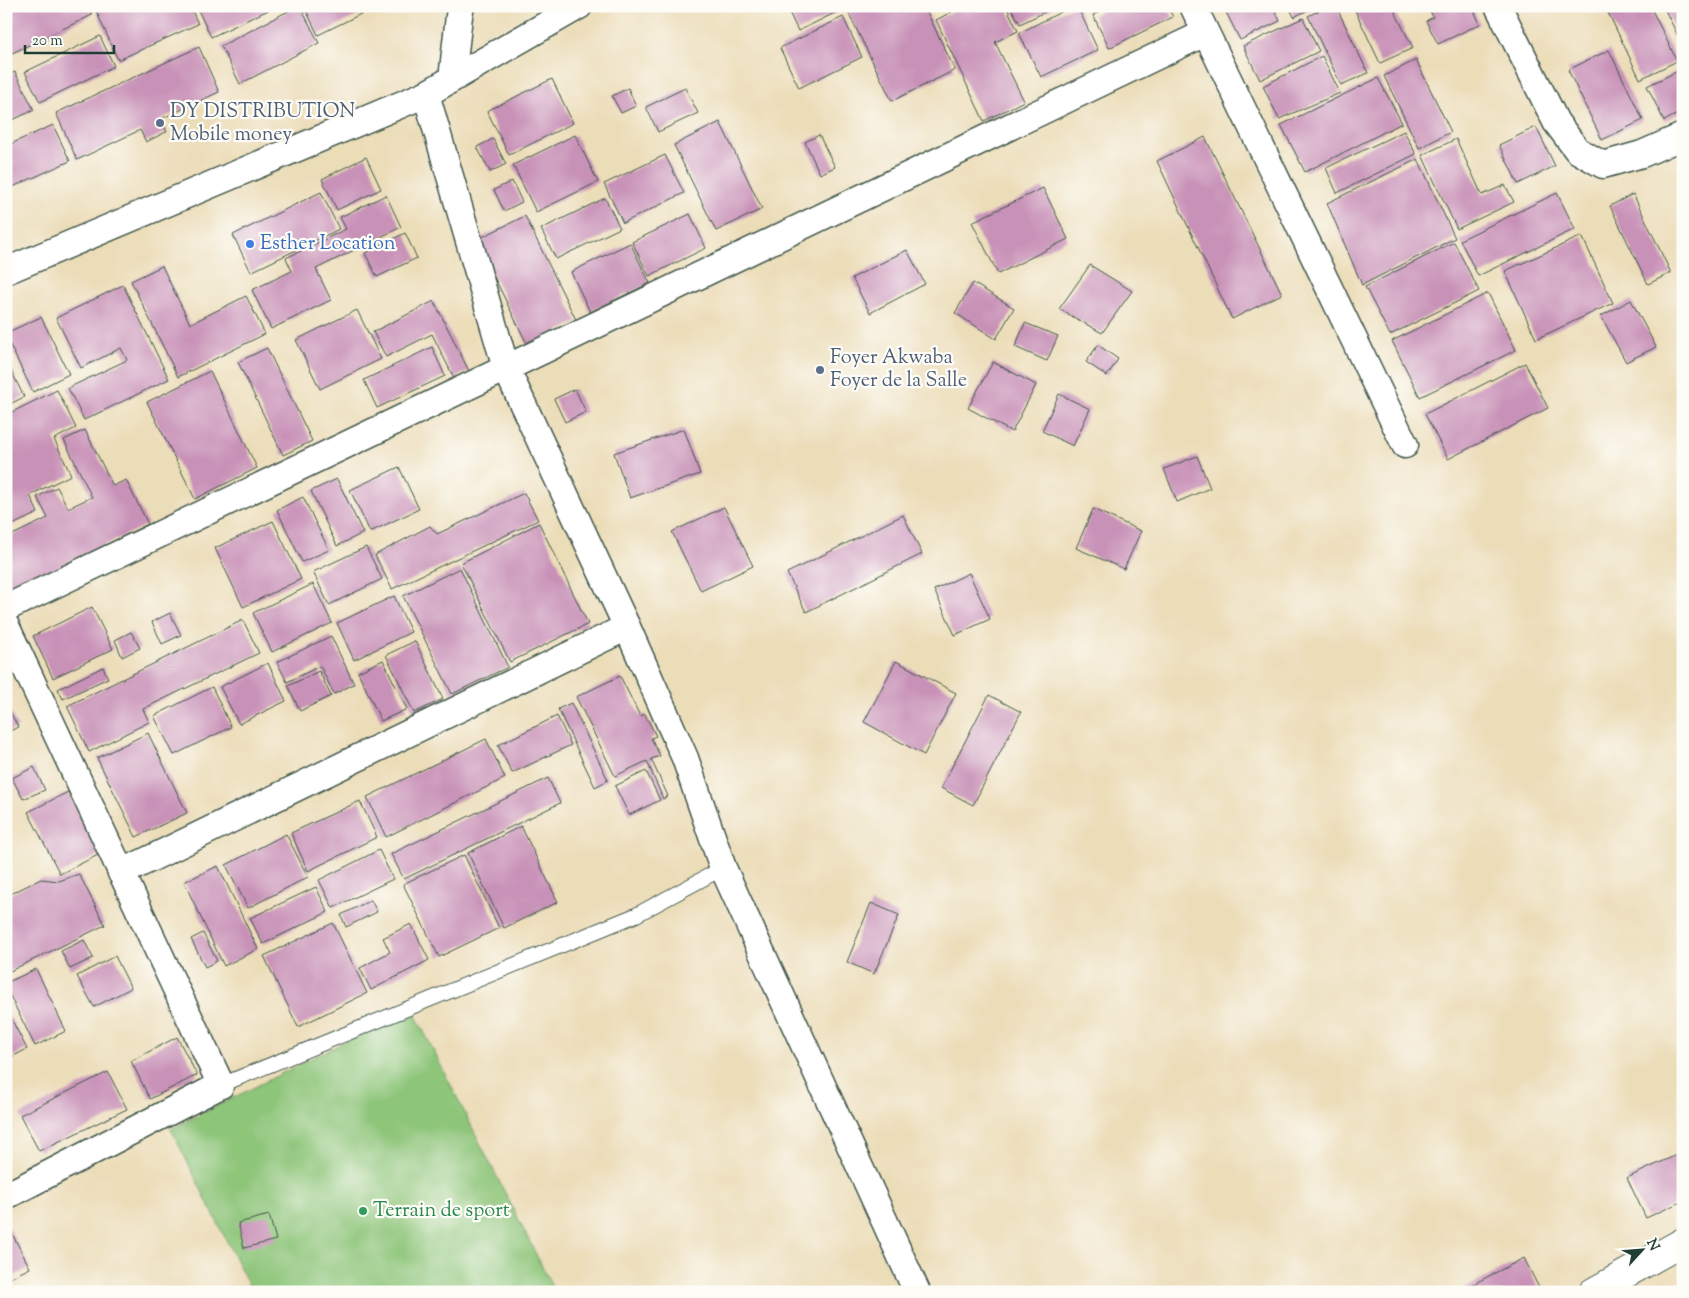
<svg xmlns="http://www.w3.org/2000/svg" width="1689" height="1298" font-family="'Sorts Mill Goudy',serif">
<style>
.green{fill:#8dc579;stroke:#568156}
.building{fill:#c891b7}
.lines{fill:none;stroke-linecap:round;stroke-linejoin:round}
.service-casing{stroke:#3e5548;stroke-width:16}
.minor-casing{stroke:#3e5548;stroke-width:29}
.tertiary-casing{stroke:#3e5548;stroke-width:30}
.service{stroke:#fff;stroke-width:14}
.minor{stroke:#fff;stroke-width:26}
.tertiary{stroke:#fff;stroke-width:28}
.service-dot{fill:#5c6f8a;stroke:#fdfcf7;stroke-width:2}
.shop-dot{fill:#3f7fe0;stroke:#fdfcf7;stroke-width:2}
.leisure-dot{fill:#2e9e5b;stroke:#fdfcf7;stroke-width:2}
.labels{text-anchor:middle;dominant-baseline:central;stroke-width:4.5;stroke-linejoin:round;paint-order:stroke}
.service-label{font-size:20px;fill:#4e5e75;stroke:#fdfcf7;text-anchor:start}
.shop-label{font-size:20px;fill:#366cbe;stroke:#fdfcf7;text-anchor:start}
.leisure-label{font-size:20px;fill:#27864d;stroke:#fdfcf7;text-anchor:start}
</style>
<rect width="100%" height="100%" fill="#fdfcf7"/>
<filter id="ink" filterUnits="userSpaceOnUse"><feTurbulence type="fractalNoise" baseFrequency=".02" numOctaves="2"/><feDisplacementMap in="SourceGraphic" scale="10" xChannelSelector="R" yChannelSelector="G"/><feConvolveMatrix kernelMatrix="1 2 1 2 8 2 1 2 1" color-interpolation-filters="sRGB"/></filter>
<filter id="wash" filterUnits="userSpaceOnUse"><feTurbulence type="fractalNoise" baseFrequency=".0096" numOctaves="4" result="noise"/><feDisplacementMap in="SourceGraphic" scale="20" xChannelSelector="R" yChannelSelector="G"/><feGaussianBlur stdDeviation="1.12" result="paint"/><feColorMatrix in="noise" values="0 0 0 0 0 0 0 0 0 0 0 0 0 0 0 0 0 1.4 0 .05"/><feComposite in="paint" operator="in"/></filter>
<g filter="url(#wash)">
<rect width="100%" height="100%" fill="#ecddb9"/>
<!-- green -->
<polygon class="green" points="412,1008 555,1292 252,1292 171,1129"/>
<g id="blocks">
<!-- building -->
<g class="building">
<polygon points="6,6 88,6 92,15 6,56"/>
<polygon points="94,6 190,6 198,24 118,60"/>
<polygon points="196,6 277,6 211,37"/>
<polygon points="298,6 300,6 319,43 240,84 221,46"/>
<polygon points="304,6 377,6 318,35"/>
<polygon points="786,6 849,6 798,31"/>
<polygon points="862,6 924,6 955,70 892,101 848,12"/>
<polygon points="963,6 1006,6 1018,31 995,42 1024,101 984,121 936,20"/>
<polygon points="1010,6 1057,6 1020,24"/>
<polygon points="1073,6 1077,6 1098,50 1041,77 1019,33"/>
<polygon points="1110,6 1167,6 1173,17 1109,48 1093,15"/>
<polygon points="1223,6 1273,6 1280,21 1240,40"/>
<polygon points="1289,6 1316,6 1294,17"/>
<polygon points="1328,6 1336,6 1368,73 1341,85 1308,16"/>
<polygon points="1353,6 1392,6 1413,48 1380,63"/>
<polygon points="1428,6 1472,6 1480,24 1438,44 1426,21 1433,17"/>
<polygon points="1605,6 1650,6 1677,61 1640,79"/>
<polygon points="1663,6 1683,6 1683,46"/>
<polygon points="843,17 862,57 799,88 780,48"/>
<polygon points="1303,18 1319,51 1260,80 1243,46"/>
<polygon points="100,36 114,66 40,102 25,72"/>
<polygon points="199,47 219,92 161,119 167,132 166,132 146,142 140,130 77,160 56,113"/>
<polygon points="1609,50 1643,120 1602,140 1568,70"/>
<polygon points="1322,56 1340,93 1279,119 1263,86"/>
<polygon points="1416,60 1451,132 1419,148 1384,76"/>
<polygon points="1682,69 1683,111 1664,121 1647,86"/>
<polygon points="15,72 34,110 6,123 6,76"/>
<polygon points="1378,78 1402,123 1305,172 1281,125"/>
<polygon points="552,79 573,123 509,155 487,111"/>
<polygon points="628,88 636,106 621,113 612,96"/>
<polygon points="685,88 698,113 658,132 646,107"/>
<polygon points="720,122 762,209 716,231 674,145"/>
<polygon points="53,125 70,161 6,190 6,146"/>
<polygon points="1536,127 1555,166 1518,184 1499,145"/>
<polygon points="1404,131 1416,154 1337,193 1326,168"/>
<polygon points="575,135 598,182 536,212 513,165"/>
<polygon points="819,135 835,167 820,174 805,142"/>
<polygon points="1205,137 1282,294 1232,319 1157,161"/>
<polygon points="493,139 506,164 490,172 477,147"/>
<polygon points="1456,139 1482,195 1505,185 1514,202 1457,229 1422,155"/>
<polygon points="665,155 684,193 623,223 604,184"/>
<polygon points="366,157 381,189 337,210 322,179"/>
<polygon points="1418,159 1455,238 1362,285 1327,203"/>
<polygon points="512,181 522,202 504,211 494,190"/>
<polygon points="1043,188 1068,239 998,274 972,222"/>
<polygon points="321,192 339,229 251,272 233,235"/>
<polygon points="1557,193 1575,229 1478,276 1460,240"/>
<polygon points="1633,194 1671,273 1648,284 1610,206"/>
<polygon points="386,195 401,227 316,269 331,300 271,329 252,290 292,271 286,258 346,229 340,217"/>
<polygon points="605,198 620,228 556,259 541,229"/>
<polygon points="690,214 706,248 649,276 632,242"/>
<polygon points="525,216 577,322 528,346 476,240"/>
<polygon points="405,233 417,258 377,277 365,253"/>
<polygon points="1582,236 1613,303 1536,339 1505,271"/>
<polygon points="1454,242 1479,291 1390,335 1365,287"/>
<polygon points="630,243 650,283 590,312 571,272"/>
<polygon points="907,250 925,284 870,313 852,278"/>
<polygon points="1090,265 1132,291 1102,333 1059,309"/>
<polygon points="162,266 190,324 246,296 265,334 178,377 131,281"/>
<polygon points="973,283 1014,308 996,339 955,313"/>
<polygon points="123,285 169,379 84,420 68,388 127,360 121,348 81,368 56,318"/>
<polygon points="1488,293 1516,350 1420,397 1392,341"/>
<polygon points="1631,300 1656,347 1626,362 1601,316"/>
<polygon points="434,301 469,371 454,378 432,334 386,357 373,332"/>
<polygon points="357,310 381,359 320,389 296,340"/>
<polygon points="41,317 69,374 33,392 6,337 6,333"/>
<polygon points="1025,323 1058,336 1047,361 1015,347"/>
<polygon points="1098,345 1118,359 1107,376 1086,362"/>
<polygon points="432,347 445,376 377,408 364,380"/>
<polygon points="267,348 312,441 283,455 238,362"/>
<polygon points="6,360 24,397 6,406"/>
<polygon points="993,362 1036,385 1012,432 968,408"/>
<polygon points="1525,363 1548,408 1448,459 1425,414"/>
<polygon points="210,371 257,468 195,499 147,402"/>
<polygon points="575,389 586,412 565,422 554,399"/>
<polygon points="57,390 76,428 54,439 71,475 30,495 38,513 6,528 6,415"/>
<polygon points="1059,394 1090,409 1073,446 1042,431"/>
<polygon points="684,429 700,474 630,498 614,453"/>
<polygon points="85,430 113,486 126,480 148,524 9,592 6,587 6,538 48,518 37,497 57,487 68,508 92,497 64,440"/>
<polygon points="1197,456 1210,488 1177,502 1164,469"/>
<polygon points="399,467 419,509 370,532 350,490"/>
<polygon points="337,479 363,533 337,546 311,491"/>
<polygon points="524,493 538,520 392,589 375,555 430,526 437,534"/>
<polygon points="303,497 329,550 302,562 277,510"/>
<polygon points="724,507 753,566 701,591 672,532"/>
<polygon points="1093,509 1141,531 1124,569 1076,548"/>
<polygon points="903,515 922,554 806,612 787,573"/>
<polygon points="273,521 301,579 243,607 215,548"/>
<polygon points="539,523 588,624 510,662 461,563"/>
<polygon points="366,547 382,579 329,605 313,572"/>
<polygon points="460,568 508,667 452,694 403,596"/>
<polygon points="969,573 990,619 955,635 934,590"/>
<polygon points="313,584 332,623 272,652 253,613"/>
<polygon points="394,596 411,632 354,660 337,623"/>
<polygon points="92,607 113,649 53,678 33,636"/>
<polygon points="170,613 181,635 162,644 152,622"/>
<polygon points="243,620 259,653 143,709 149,722 89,752 67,706"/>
<polygon points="131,632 140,648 122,657 115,640"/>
<polygon points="331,636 354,684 334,694 320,666 287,682 277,662"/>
<polygon points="415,641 443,699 414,713 386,655"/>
<polygon points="383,660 407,709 381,721 358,672"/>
<polygon points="896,661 956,693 924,755 864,722"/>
<polygon points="268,663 286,701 239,724 220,687"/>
<polygon points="103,667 108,678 63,699 58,689"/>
<polygon points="319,671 331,696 300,711 288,686"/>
<polygon points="620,676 640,716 645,714 656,736 651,738 660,756 651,759 668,796 663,799 647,761 615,776 576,697"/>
<polygon points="212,687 231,727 174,755 154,716"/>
<polygon points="989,695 1021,712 973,805 941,788"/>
<polygon points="571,703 608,780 595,787 558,709"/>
<polygon points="6,704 18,727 6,733"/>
<polygon points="557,716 571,745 512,773 498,745"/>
<polygon points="148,733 187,813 136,837 97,758"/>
<polygon points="486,739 505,778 386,837 367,797"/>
<polygon points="34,767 45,790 23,799 12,778"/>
<polygon points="646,771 660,800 629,815 615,786"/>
<polygon points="548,778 560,803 404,879 391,854"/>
<polygon points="68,792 100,854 60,874 28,812"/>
<polygon points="360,801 377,837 308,871 291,833"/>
<polygon points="521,826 558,902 504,928 468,853"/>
<polygon points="286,834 308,877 248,908 226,865"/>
<polygon points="379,850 393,879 333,908 319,880"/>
<polygon points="464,855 499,928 439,957 403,884"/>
<polygon points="218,866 258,949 224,966 184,882"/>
<polygon points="79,874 105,925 6,973 6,896 41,879 59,881"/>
<polygon points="316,887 328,912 263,944 250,918"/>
<polygon points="371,900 377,912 346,927 341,915"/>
<polygon points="871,903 899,915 874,974 847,962"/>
<polygon points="333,923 367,993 298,1027 264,956"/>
<polygon points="411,924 429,960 371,990 360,968 390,952 383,938"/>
<polygon points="203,933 217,961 205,967 191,939"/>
<polygon points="84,940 93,958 70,969 61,951"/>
<polygon points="115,956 131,988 94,1007 77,976"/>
<polygon points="36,969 66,1031 35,1046 6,988 6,983"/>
<polygon points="6,1009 27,1049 6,1060"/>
<polygon points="177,1037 197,1075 150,1099 131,1061"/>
<polygon points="108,1072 127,1109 39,1151 20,1115"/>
<polygon points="1683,1152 1683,1201 1646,1218 1627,1178"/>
<polygon points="269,1215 276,1240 244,1248 238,1223"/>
<polygon points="6,1222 30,1268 6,1280"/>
<polygon points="1524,1258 1541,1292 1458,1292"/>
</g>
</g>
</g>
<g filter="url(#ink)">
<use href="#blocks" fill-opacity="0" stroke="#3e5548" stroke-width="1"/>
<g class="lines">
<!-- service casing -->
<g class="service-casing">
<polyline id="service" points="221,1085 636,915 723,868"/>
</g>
<!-- minor casing -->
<g class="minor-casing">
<g id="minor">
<polyline points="1193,6 1405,445"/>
<polyline points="1498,6 1556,122 1577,150 1603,165 1642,154 1683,136"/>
<polyline points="452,79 459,16 461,6"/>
<polyline points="426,94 506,368 627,627 685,758 723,868 917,1292"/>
<polyline points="6,271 426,94 579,6"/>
<polyline points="6,608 1205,33"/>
<polyline points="6,626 221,1085 6,1196"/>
<polyline points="121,873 627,627"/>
</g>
</g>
<!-- tertiary casing -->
<g class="tertiary-casing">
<polyline id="tertiary" points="1593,1292 1683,1242"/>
</g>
<!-- service -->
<use href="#service" class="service"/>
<!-- minor -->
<use href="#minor" class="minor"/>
<!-- tertiary -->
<use href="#tertiary" class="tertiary"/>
</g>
</g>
<!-- markers -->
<g class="service-dot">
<circle cx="160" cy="123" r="5"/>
<circle cx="820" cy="370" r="5"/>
</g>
<circle class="shop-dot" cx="250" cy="244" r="5"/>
<circle class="leisure-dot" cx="363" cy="1211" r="5"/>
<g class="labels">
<!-- service labels -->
<g class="service-label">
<text x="170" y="112">DY DISTRIBUTION<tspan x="170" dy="23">Mobile money</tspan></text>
<text x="830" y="358">Foyer Akwaba<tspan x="830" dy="23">Foyer de la Salle</tspan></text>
</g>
<!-- shop labels -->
<g class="shop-label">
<text x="260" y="244">Esther Location</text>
</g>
<!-- leisure labels -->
<g class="leisure-label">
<text x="373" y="1211">Terrain de sport</text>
</g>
</g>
<!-- margin -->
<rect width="1689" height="1298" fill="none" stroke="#fdfcf7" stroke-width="25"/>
<!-- north arrow -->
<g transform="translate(1642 1250) rotate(64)" stroke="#fdfcf7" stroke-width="4" paint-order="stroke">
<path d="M0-4L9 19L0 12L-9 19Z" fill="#1f3d34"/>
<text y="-8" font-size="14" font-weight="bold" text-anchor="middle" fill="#1f3d34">N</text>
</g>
<!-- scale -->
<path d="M25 45v8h89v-8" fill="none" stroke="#1f3d34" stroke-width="2.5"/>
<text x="32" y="45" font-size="15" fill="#1f3d34" stroke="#fdfcf7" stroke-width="4" paint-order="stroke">20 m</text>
</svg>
